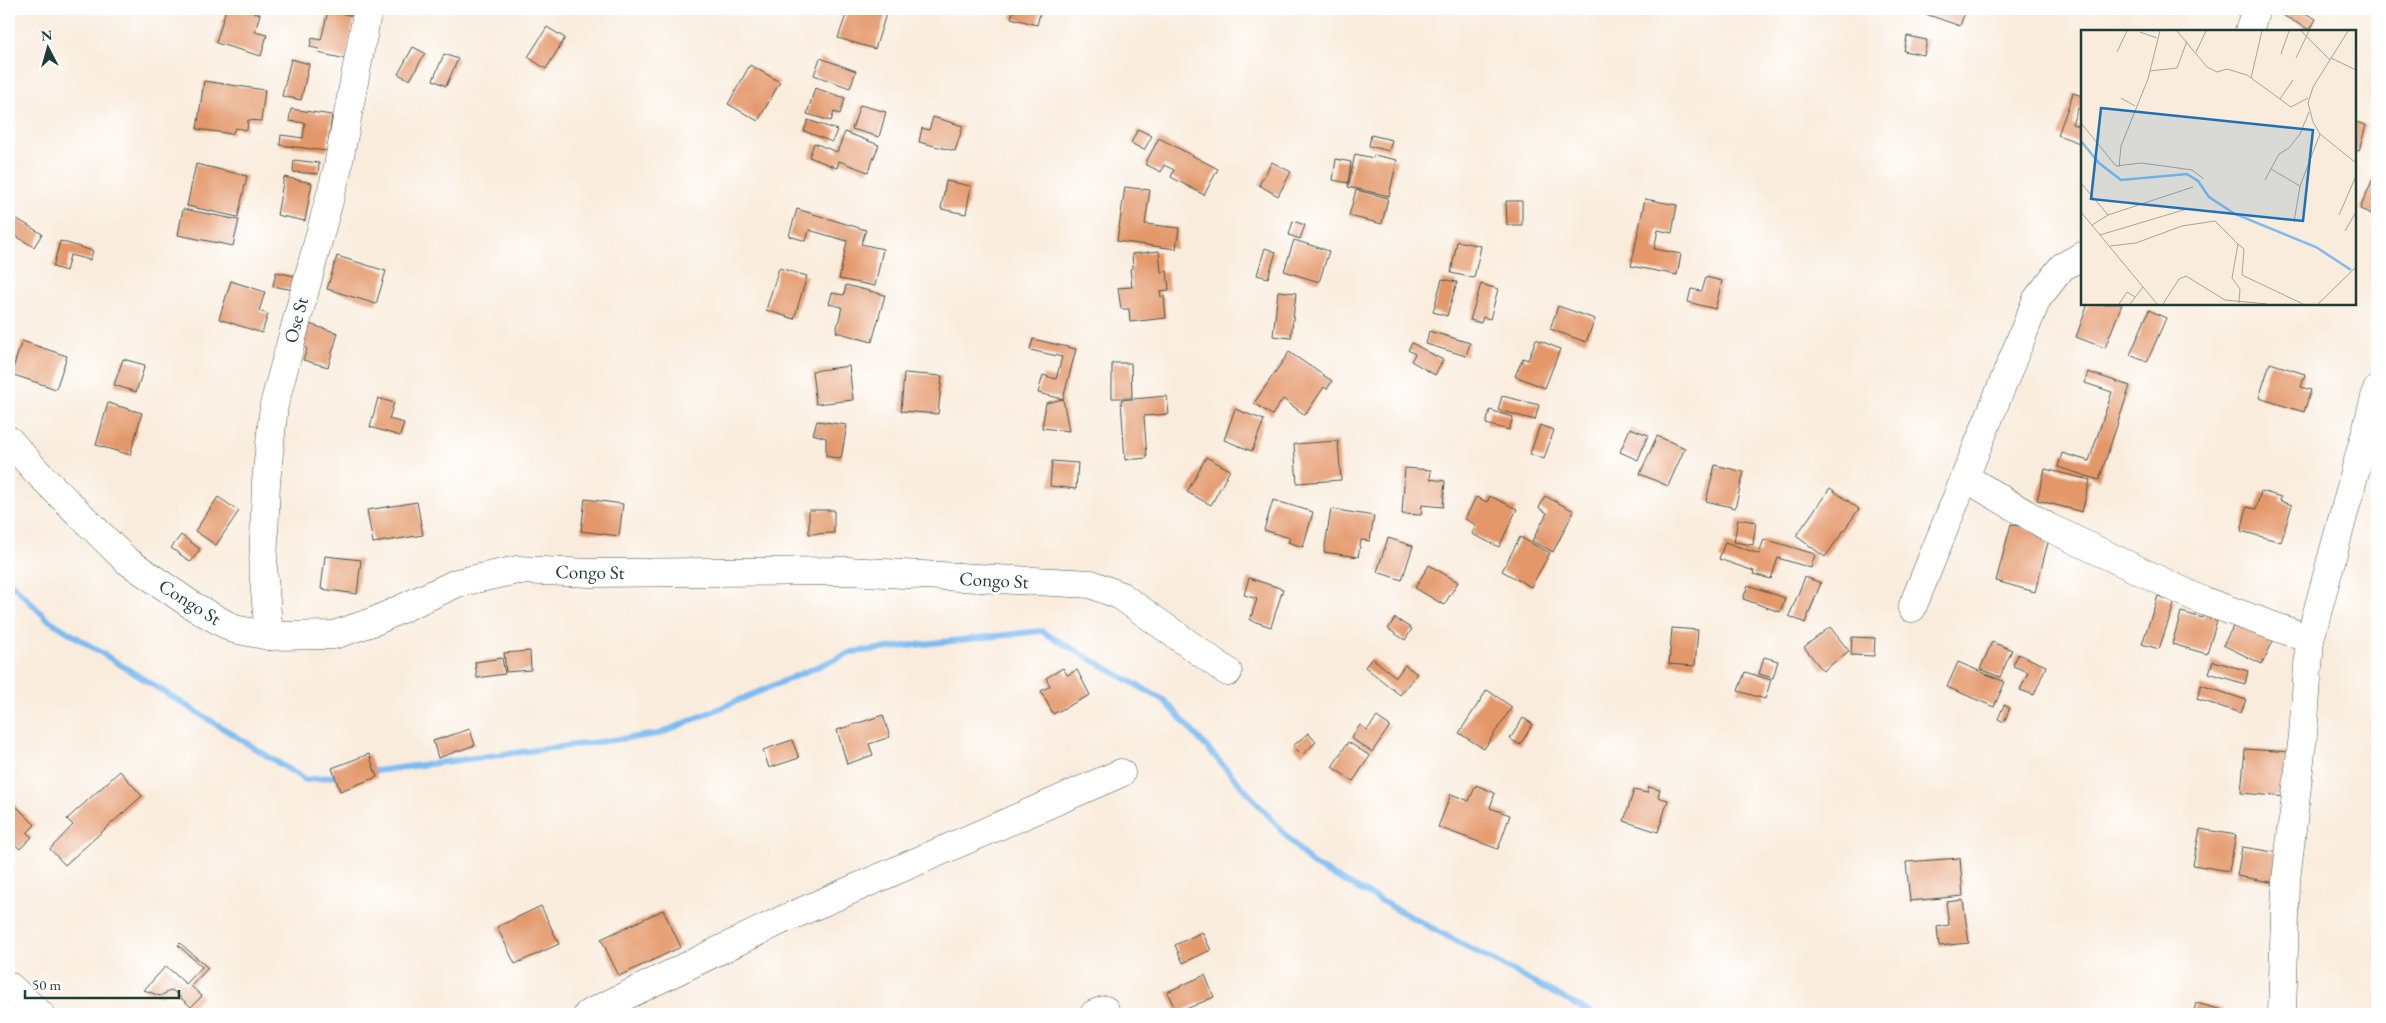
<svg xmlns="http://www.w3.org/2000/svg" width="2386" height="1023" font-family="'EB Garamond',serif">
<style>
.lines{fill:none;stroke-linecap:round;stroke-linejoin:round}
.stream{stroke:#7dbbf1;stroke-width:6}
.building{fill:#e4986b}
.minor-casing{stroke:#40574d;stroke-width:29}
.minor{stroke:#fff;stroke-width:28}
.labels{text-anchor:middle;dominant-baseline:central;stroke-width:5;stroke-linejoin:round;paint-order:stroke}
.street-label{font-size:19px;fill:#1f3d34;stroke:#fff}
.inset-river{fill:none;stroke:#7dbbf1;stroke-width:2.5}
.inset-road{fill:none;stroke:#a2a699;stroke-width:1}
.view{fill:#1f6fb2;fill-opacity:0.15;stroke:#1f6fb2;stroke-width:2.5}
.inset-edge{fill:none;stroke:#1f3d34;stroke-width:2.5}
</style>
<rect width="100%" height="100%" fill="#fff"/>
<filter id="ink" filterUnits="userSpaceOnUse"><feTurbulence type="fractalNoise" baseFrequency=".02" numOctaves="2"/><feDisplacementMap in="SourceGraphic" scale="10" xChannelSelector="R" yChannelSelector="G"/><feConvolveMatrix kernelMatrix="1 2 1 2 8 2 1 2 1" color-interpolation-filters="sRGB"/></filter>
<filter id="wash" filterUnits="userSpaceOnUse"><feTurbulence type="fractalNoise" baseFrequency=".0096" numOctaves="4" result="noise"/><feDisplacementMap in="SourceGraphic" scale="20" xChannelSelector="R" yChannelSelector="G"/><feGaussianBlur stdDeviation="1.12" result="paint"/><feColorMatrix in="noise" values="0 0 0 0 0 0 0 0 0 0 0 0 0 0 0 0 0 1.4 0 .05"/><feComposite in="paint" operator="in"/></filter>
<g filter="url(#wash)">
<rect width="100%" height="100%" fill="#f9ecdc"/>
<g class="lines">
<!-- stream -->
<g class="stream">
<polyline points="9,581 47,619 306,780 343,775"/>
<polyline points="368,772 659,734 852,652 1041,631 1165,701 1312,864 1593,1014"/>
</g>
</g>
<g id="blocks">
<!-- building -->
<g class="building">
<polygon points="226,9 240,9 260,14 255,32 267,35 261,56 216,43"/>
<polygon points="848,9 871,9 886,14 875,49 838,38"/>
<polygon points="1014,9 1041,9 1037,25 1011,18"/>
<polygon points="1918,9 1966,9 1960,26 1917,11"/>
<polygon points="2288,9 2297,9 2316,19 2310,30 2284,16"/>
<polygon points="328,11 355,16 346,59 318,53 319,49 310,47 312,38 321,40"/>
<polygon points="547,27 565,38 546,69 528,57"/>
<polygon points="1907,36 1927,40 1924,55 1904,51"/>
<polygon points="413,47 425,53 410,80 398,74"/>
<polygon points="444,54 458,59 446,86 433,80"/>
<polygon points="820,58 856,71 850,88 814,75"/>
<polygon points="291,59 309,64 301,100 282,96"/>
<polygon points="750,65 780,82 758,121 728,104"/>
<polygon points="204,81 265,90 261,121 248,120 247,130 235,128 232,134 197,129"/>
<polygon points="815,88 845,98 840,114 834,112 831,121 807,114"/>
<polygon points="2073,93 2082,96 2082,110 2078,108 2072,124 2082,127 2082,144 2058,135"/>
<polygon points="860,105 886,112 879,137 852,129"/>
<polygon points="291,109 332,115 327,151 280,145 281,135 303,138 305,123 289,121"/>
<polygon points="933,117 963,126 955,151 919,142 922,128 929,130"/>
<polygon points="808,120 837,130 832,142 804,131"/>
<polygon points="2355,122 2366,125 2359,151 2355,150"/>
<polygon points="1138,129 1152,136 1144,150 1131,143"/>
<polygon points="845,132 879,145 868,172 839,161 837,168 809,157 814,143 837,152"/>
<polygon points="1371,135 1392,140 1389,151 1369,146"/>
<polygon points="1159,138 1218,169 1204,195 1171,177 1174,170 1164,165 1161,172 1145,164"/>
<polygon points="1355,154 1373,158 1374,155 1397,160 1389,196 1348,187"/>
<polygon points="1336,159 1351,162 1348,183 1333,180"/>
<polygon points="294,160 319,163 318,174 293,172"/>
<polygon points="1272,162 1291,172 1278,196 1259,185"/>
<polygon points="196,164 247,176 238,217 187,206"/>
<polygon points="2374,176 2377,177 2377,216 2360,209"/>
<polygon points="284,177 312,183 305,221 277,215"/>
<polygon points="946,181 971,186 966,214 941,209"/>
<polygon points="1125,187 1150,190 1145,224 1179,228 1176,249 1117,241"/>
<polygon points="1356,190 1388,198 1382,224 1349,216"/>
<polygon points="1645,199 1677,205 1672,233 1658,230 1654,249 1681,254 1677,275 1631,266"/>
<polygon points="1506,201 1522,201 1522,225 1507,225"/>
<polygon points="183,209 239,220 233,246 178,235"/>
<polygon points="797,209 866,230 861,244 883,249 875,286 839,279 847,241 809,230 806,241 789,236"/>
<polygon points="9,214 42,234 34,247 9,232"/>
<polygon points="1293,221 1305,225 1300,239 1289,235"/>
<polygon points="1294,240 1329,251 1319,282 1284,271"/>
<polygon points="60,241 93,251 90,260 70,255 66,271 53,267"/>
<polygon points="1457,241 1481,246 1474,278 1451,273"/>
<polygon points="1265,248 1276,252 1268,278 1257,275"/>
<polygon points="1159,251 1161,272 1167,271 1169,290 1160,291 1161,297 1164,296 1166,318 1130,322 1129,309 1121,309 1118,288 1132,287 1130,269 1133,268 1132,254"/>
<polygon points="337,256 386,271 376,304 327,289"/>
<polygon points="779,268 807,276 794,319 766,310"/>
<polygon points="276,272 300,277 298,291 273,286"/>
<polygon points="1706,277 1722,281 1715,309 1688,302 1691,289 1702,291"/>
<polygon points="1442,279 1457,282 1447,316 1433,312"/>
<polygon points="231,281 265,292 259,311 268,314 262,333 219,319"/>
<polygon points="1481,284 1498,289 1490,319 1483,317 1481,323 1470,320"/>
<polygon points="846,285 885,295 872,342 836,332 842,307 829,304 832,293 844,295"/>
<polygon points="1278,291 1296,293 1291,338 1273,336"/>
<polygon points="2088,304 2122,304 2105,348 2076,337"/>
<polygon points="1558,306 1595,319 1586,342 1550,329"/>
<polygon points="2149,310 2166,318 2147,362 2130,355"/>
<polygon points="306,323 338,333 328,367 303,360 307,349 299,344"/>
<polygon points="1429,331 1470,343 1466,356 1426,344"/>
<polygon points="1033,339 1076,349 1063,399 1038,393 1043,375 1056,379 1062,357 1030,350"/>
<polygon points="1536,339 1560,349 1545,388 1515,376 1523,358 1528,360"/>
<polygon points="22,341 67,356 56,389 11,374"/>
<polygon points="1412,343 1443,360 1435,375 1411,361 1415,354 1408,350"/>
<polygon points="1289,352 1332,381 1327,389 1324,387 1305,415 1283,399 1272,415 1254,403"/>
<polygon points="123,359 145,365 136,392 114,385"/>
<polygon points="1112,363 1131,363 1132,398 1112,398"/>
<polygon points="2270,363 2305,374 2301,387 2311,390 2304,412 2259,398"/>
<polygon points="849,366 853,400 816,404 812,371"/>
<polygon points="2088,372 2130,386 2099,480 2058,467 2062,453 2089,461 2112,392 2085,383"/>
<polygon points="904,373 942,376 938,414 901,411"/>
<polygon points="1167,396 1169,414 1144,416 1147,458 1125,460 1121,400"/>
<polygon points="1502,396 1539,405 1535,420 1498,410"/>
<polygon points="378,398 394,403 389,419 404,423 400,436 370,427"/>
<polygon points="1063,399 1069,431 1042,428 1046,403"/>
<polygon points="108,403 142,413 130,455 96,445"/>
<polygon points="1235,409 1264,420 1252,451 1224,440"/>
<polygon points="1490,410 1513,417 1509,430 1486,424"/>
<polygon points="817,421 847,425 841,459 826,456 826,438 813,434"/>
<polygon points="1540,425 1554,430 1544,459 1530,454"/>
<polygon points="1630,428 1648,435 1638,460 1620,452"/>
<polygon points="1657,436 1685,448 1668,486 1640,474"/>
<polygon points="1338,441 1341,480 1297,483 1294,444"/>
<polygon points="1206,457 1230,470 1211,505 1187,492"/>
<polygon points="1052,461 1078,463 1076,489 1050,486"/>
<polygon points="1715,465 1744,472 1735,508 1706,501"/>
<polygon points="1405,468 1431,470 1430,479 1445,481 1443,507 1422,505 1421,515 1402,514"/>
<polygon points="2045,469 2090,480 2082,512 2037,500"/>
<polygon points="1830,488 1859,509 1825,557 1796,536"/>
<polygon points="2261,491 2281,497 2280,501 2292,505 2281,542 2241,531 2247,507 2256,509"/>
<polygon points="1490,496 1517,509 1499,547 1472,534 1476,525 1465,519 1476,497 1487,502"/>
<polygon points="1545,496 1574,511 1553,552 1532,541 1547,513 1539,508"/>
<polygon points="218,497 239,511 216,545 195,531"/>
<polygon points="585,499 623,504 619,536 581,531"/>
<polygon points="1273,500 1313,512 1303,547 1288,542 1290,538 1264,530"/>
<polygon points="417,502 423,535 373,543 367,510"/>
<polygon points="1331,509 1374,516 1370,541 1361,540 1358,557 1324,552"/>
<polygon points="809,510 834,510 834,533 809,534"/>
<polygon points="1738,519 1756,522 1753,545 1734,542"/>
<polygon points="2011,524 2050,535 2035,592 1996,581"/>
<polygon points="181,535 200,549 191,562 171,548"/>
<polygon points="1520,537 1550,553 1531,587 1502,571"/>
<polygon points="1388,538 1413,546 1402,580 1377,572"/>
<polygon points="1764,539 1815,554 1811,568 1778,558 1771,579 1753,574 1754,571 1719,559 1725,542 1759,554"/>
<polygon points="325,556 361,560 357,594 321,589"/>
<polygon points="1429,565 1458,582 1444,605 1415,588"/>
<polygon points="1805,577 1821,583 1805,623 1789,616"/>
<polygon points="1249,578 1283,589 1271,627 1250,620 1257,599 1244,595"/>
<polygon points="1748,585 1785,598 1780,612 1743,599"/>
<polygon points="2158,596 2175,602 2159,649 2142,644"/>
<polygon points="2205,610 2219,614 2207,654 2172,644 2181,612 2203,618"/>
<polygon points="1395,618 1412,629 1405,640 1388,629"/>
<polygon points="2235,623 2275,637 2262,664 2223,645"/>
<polygon points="1830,627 1849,651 1823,671 1804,647"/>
<polygon points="1672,628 1698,630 1695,666 1669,664"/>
<polygon points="1852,637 1875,638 1874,656 1851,655"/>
<polygon points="1992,642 2012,650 2000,677 1980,669"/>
<polygon points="530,651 531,670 506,672 504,653"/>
<polygon points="2018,654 2046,666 2034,695 2020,690 2028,672 2013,666"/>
<polygon points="1764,657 1778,661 1773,678 1759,674"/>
<polygon points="502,658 505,674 477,678 475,662"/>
<polygon points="1372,658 1396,677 1405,665 1417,674 1400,695 1365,667"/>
<polygon points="2213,661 2248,671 2245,684 2209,673"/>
<polygon points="1958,662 2005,682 1994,707 1947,687"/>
<polygon points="1063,668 1067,675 1077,670 1090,695 1053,714 1041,691 1050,686 1046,678"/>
<polygon points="1745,672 1771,680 1765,699 1738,691"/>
<polygon points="2201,685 2246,700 2241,713 2197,699"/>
<polygon points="1487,690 1512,707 1484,749 1459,733"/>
<polygon points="2004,705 2010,708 2004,722 1998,719"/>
<polygon points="883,715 890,737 869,744 873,755 847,764 837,730"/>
<polygon points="1377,717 1390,726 1372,752 1351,738 1360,725 1367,730"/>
<polygon points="1523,718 1533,724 1520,745 1510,739"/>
<polygon points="470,729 475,745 438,758 433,741"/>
<polygon points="1308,733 1316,742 1302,755 1293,746"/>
<polygon points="792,740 799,758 769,768 763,750"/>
<polygon points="1348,742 1370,756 1353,781 1332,767"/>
<polygon points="2245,749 2291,752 2287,797 2241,793"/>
<polygon points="369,754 377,777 340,791 332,768"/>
<polygon points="120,771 142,796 65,865 50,849 73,825 67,819"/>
<polygon points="1476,785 1495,793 1490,808 1510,815 1498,849 1438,827 1451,794 1469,801"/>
<polygon points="1649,787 1660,790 1658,797 1668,800 1658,832 1624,821 1634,790 1647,793"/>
<polygon points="9,799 35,825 27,833 32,837 20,849 14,844 9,849"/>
<polygon points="2200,829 2236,835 2229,871 2193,865"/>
<polygon points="2242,847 2281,853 2276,883 2237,876"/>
<polygon points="1960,858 1963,896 1910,901 1906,862"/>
<polygon points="1963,900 1969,943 1939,946 1937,927 1949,925 1946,902"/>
<polygon points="541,906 559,944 515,964 497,927"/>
<polygon points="663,910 681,947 619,976 601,939"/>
<polygon points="1202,932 1211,950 1183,963 1175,945"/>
<polygon points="180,943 208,968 191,986 202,996 191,1007 172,990 160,996 144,990 166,966 186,984 202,967 178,945"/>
<polygon points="1205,975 1214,997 1177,1013 1167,992"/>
<polygon points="2196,1003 2223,1010 2222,1014 2193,1014"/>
</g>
</g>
</g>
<g filter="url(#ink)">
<use href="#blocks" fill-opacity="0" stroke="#40574d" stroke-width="1"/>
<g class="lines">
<!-- minor casing -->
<g class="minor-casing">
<g id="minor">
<polyline points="2249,31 2256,9"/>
<polyline points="9,440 37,472 126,560 193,606 234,629 269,636 334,635 375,621 457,583 517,570 592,573 848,571 1091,584 1121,596 1228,672"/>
<polyline points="1966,478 2048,527 2201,600 2310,639"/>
<polyline points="1912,608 2037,299 2062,267 2082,256"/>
<polyline points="269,636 263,568 266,482 274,405 337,171 368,9"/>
<polyline points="9,986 40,1014"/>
<polyline points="588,1014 782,920 1121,773"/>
<polyline points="1094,1014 1105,1010"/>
<polyline points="2282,1014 2286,880 2303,735 2310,639 2377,390"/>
</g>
</g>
<!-- minor -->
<use href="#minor" class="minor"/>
</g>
</g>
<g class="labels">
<!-- street labels -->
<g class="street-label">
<text transform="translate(296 320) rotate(-75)">Ose St</text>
<text transform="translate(590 572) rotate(1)">Congo St</text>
<text transform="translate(994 580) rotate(3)">Congo St</text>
<text transform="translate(190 602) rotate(32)">Congo St</text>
</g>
</g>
<!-- overview -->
<g transform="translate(2081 30)">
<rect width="275" height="275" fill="#f9ecdc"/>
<path class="inset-river" d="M0,111L18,133L40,150L106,144L117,151L128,167L154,184L235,217L270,240"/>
<path class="inset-road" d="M96,1L126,37L136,42L146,39L166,45L210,77L227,68M220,1L249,30M267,1L232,57L227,73L232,92L239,104L275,133M59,2L76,8M36,22L46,1M115,22L125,1M200,24L208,1M215,28L228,1M250,28L275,40M69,41L96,38L106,11M170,48L181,1M40,68L54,76M199,69L212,50M0,93L35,136L60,133L90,137L111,140L123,149M38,137L40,116L67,49L79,1M190,139L219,156M184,150L198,124L208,118L219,104L228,82M0,153L27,185L11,195M0,182L76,274M27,185L112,157M258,185L275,146M213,192L219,156L239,104M264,201L275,182M19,205L109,178M157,214L163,219L161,245L222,274M29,216L55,213L101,196L134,191L157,214L151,248L159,259L158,273M38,274L46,262L54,267M49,274L62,257M82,274L98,249L105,246L144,270L186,274M237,274L275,237"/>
<path class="view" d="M20,78L232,100L222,191L10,169Z"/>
<rect width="275" height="275" class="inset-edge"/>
</g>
<!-- margin -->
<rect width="2386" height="1023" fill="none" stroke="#fff" stroke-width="30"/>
<!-- north arrow -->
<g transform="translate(48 48) rotate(354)" stroke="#ffffff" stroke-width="4" paint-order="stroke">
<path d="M0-4L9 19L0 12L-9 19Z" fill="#1f3d34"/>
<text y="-8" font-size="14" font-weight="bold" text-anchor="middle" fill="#1f3d34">N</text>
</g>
<!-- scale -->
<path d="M25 990v8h154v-8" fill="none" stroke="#1f3d34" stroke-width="2.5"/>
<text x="32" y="990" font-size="15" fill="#1f3d34" stroke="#ffffff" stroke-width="4" paint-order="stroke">50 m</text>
</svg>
